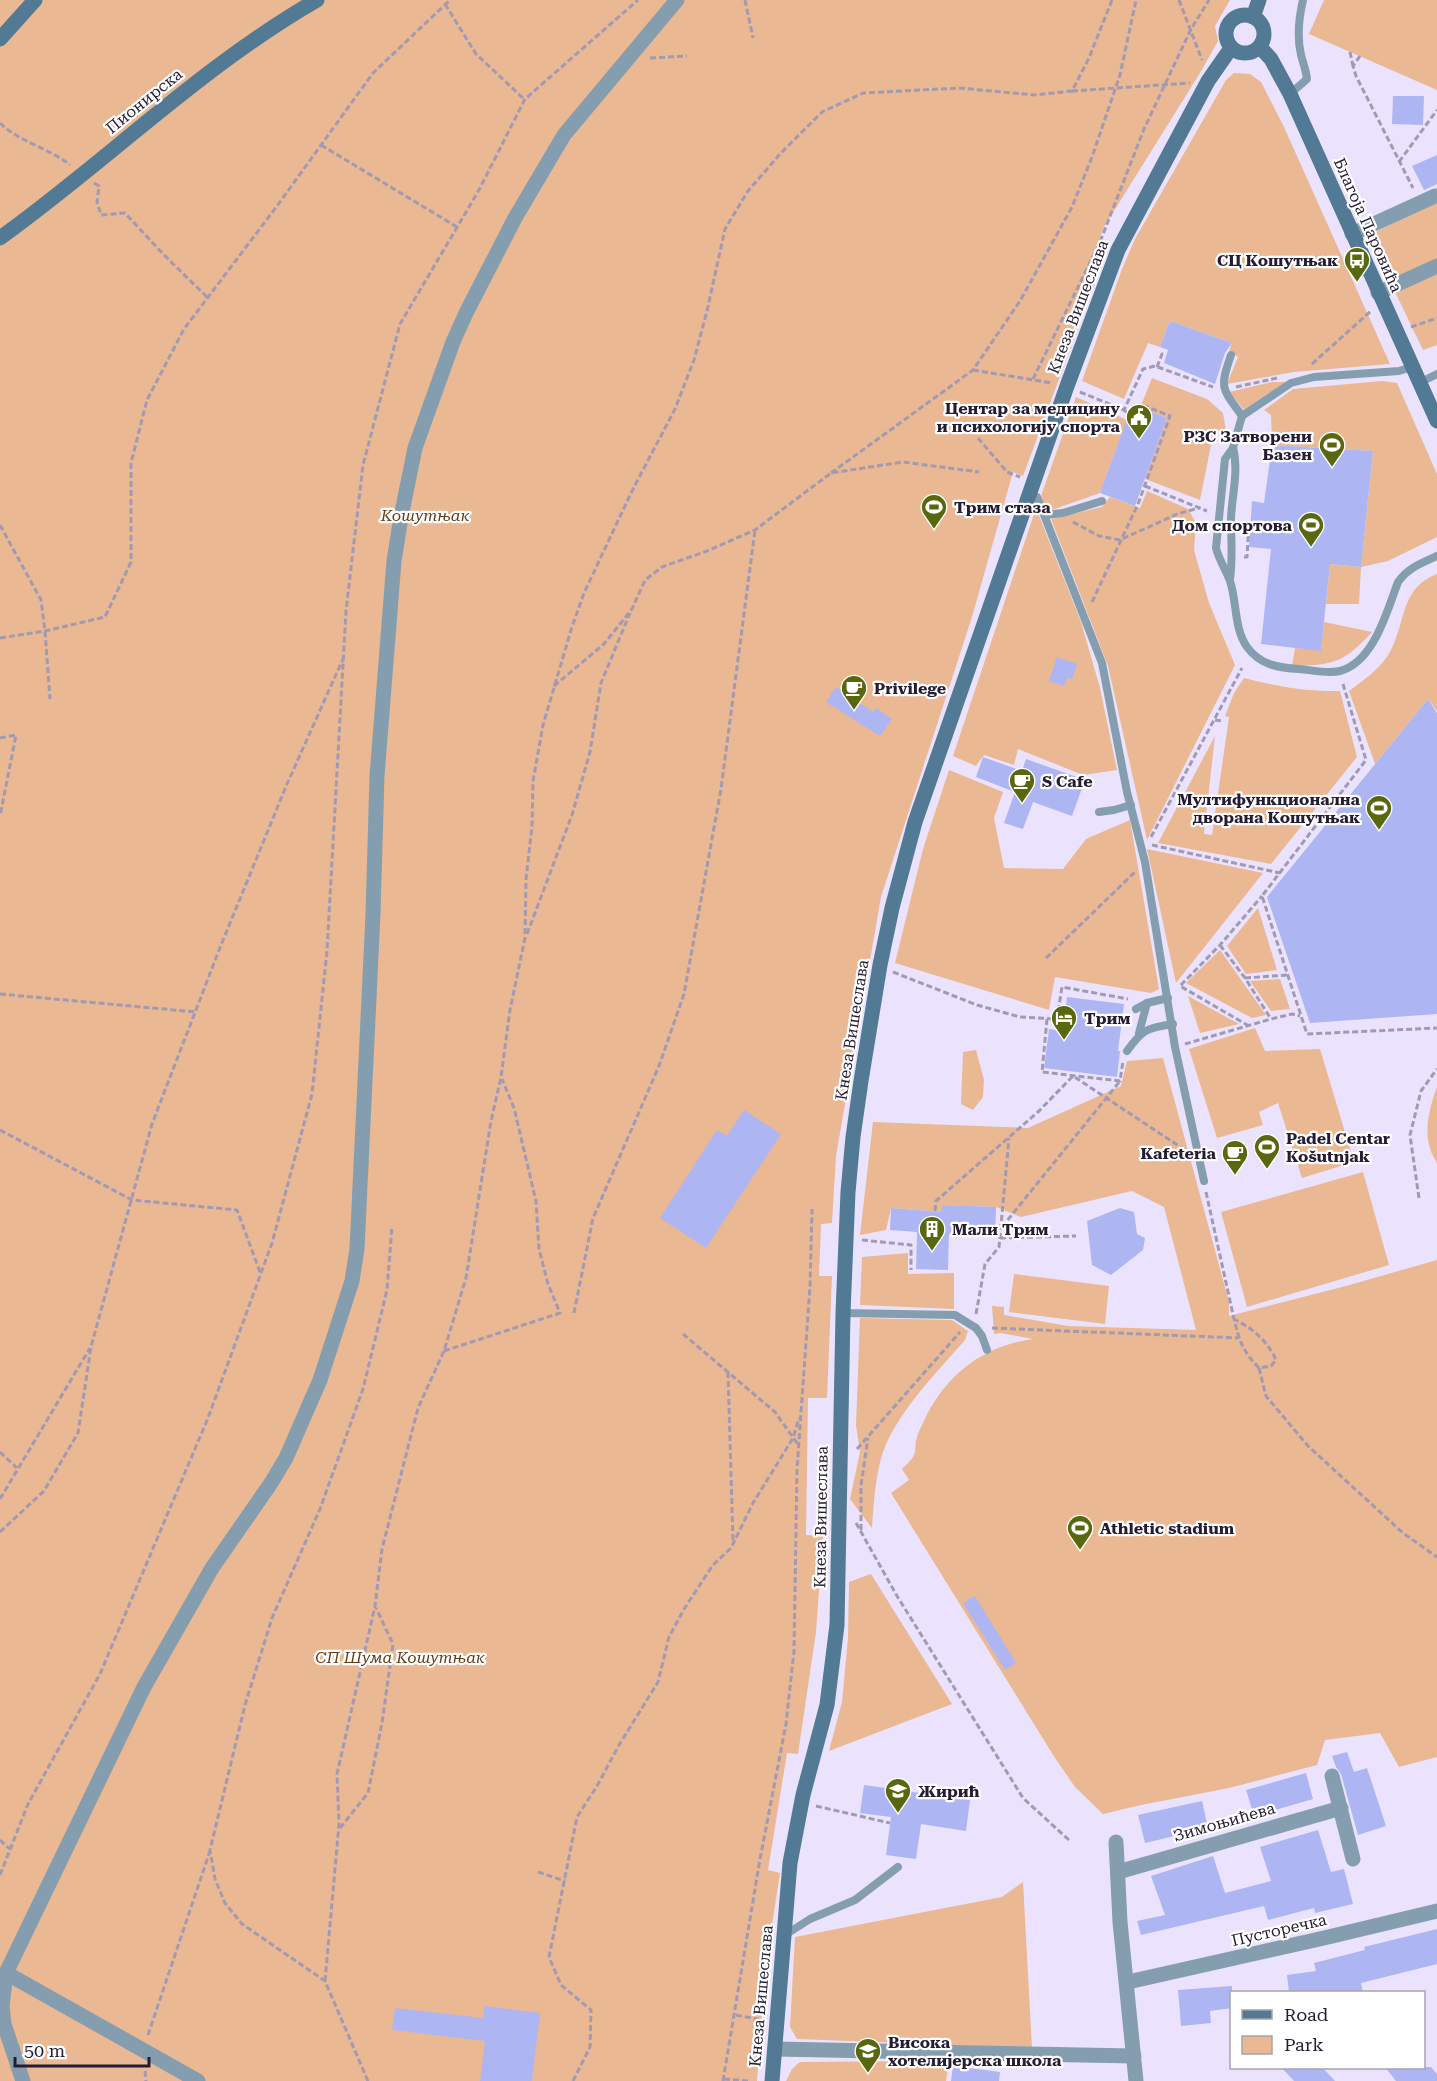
<svg xmlns="http://www.w3.org/2000/svg" width="1437" height="2081" font-family="'Roboto Serif',serif">
<style>
.green{fill:#eab892}
.building{fill:#adb5f3}
.lines{fill:none;stroke-linecap:round;stroke-linejoin:round}
.path{stroke:#a29ab3;stroke-width:3;stroke-dasharray:6 3;stroke-linecap:butt}
.lane{stroke:#849eb0;stroke-width:8}
.street{stroke:#849eb0;stroke-width:15}
.secondary{stroke:#527a94;stroke-width:15}
.labels{text-anchor:middle;dominant-baseline:central;stroke-width:4.5;stroke-linejoin:round;paint-order:stroke}
.street-label{font-size:16px;fill:#241c33;stroke:#fff}
.poi-label{font-size:16px;font-weight:bold;fill:#241c33;stroke:#fff;text-anchor:start}
.park-label{font-size:16px;font-style:italic;fill:#643d1b;stroke:#fff}
</style>
<rect width="100%" height="100%" fill="#ebe3fd"/>
<!-- green -->
<g class="green">
<polygon points="0,0 1230,0 1215,26 1218,41 1200,73 1104,227 1087,273 1097,277 1023,476 1013,472 972,617 881,897 836,1156 832,1223 821,1224 819,1276 832,1276 827,1398 808,1398 806,1535 823,1536 816,1632 798,1754 787,1753 768,1870 780,1873 765,1971 757,2081 0,2081"/>
<polygon points="1324,0 1437,0 1437,90 1309,34"/>
<polygon points="1234,73 1250,74 1261,82 1284,127 1390,364 1294,372 1227,384 1238,357 1229,351 1232,343 1170,321 1160,347 1148,343 1124,399 1082,381 1122,269 1135,239 1226,80"/>
<polygon points="1437,201 1437,345 1423,350 1368,236"/>
<polygon points="1152,378 1207,399 1223,413 1226,431 1214,430 1200,500 1145,479 1167,418 1140,408"/>
<polygon points="1382,381 1397,383 1437,474 1437,537 1388,561 1361,567 1359,604 1326,604 1330,564 1361,567 1373,451 1272,445 1271,415 1264,410 1293,389"/>
<polygon points="1272,382 1286,382 1244,410 1229,392"/>
<polygon points="1076,397 1127,420 1100,493 1046,512 1041,499 1042,493"/>
<polygon points="1147,491 1188,509 1196,523 1194,550 1209,603 1235,665 1147,840 1108,666 1051,519 1102,507 1110,497 1140,508"/>
<polygon points="1036,508 1081,622 1100,688 1117,770 1083,775 1018,749 1014,765 984,755 976,766 953,756"/>
<path d="M1437,574V711L1428,699L1375,764L1349,691C1364,680 1381,668 1390,652C1406,622 1400,588 1437,574Z"/>
<path d="M1324,622L1372,632C1344,663 1333,665 1292,666L1295,648L1321,650Z"/>
<path d="M1244,678C1276,686 1307,692 1340,691L1357,757L1271,864L1158,843L1215,736L1204,834L1212,835L1229,717L1225,716L1234,693Z"/>
<polygon points="949,770 1003,792 994,818 1004,868 1063,869 1086,839 1130,820 1159,989 1151,993 1055,977 1049,1010 895,963 923,849"/>
<polygon points="1147,849 1263,873 1176,983 1151,867"/>
<polygon points="1258,908 1277,970 1246,974 1227,946"/>
<polygon points="1220,950 1266,1015 1252,1018 1186,983"/>
<polygon points="1280,979 1290,1009 1271,1011 1250,981"/>
<polygon points="1188,996 1239,1024 1200,1033"/>
<polygon points="1255,1028 1265,1051 1320,1049 1354,1162 1302,1178 1278,1103 1259,1112 1263,1125 1217,1138 1189,1049"/>
<polygon points="976,1050 984,1080 983,1097 973,1110 961,1104 963,1052"/>
<path d="M1163,1058L1229,1302V1316L1346,1286L1437,1260V1757L1399,1767L1380,1733L1325,1740L1317,1765L1229,1788L1141,1805L1103,1814L1075,1787L1055,1758L891,1493L909,1480L902,1469C906,1465 912,1460 914,1455C916,1451 915,1445 916,1441C917,1435 920,1429 923,1423C944,1376 982,1346 1033,1339L1001,1333L994,1334L992,1306L1004,1307V1315L1068,1326L1196,1330L1164,1207L1132,1191L1021,1217L996,1207L943,1205L941,1212L891,1208L886,1230L860,1235L873,1122L1028,1128L1121,1086L1127,1061Z"/>
<path d="M1437,1087V1163C1421,1140 1428,1111 1437,1087Z"/>
<polygon points="1363,1172 1389,1265 1247,1307 1221,1212"/>
<polygon points="908,1253 908,1274 954,1273 954,1309 860,1305 862,1257"/>
<polygon points="1014,1274 1109,1286 1105,1324 1009,1312"/>
<path d="M860,1318L952,1320L968,1331L965,1340C938,1371 908,1401 889,1438C876,1462 874,1501 872,1528L850,1499L860,1452L856,1425Z"/>
<polygon points="871,1574 952,1704 829,1751 842,1702 848,1638 849,1582"/>
<polygon points="1023,1882 1032,2048 797,2039 790,2027 795,1937 1002,1897"/>
<polygon points="949,2061 946,2081 786,2081 792,2069 800,2062"/>
</g>
<!-- building -->
<g class="building">
<polygon points="1393,96 1424,96 1423,125 1392,124"/>
<polygon points="1437,155 1437,184 1424,190 1412,166"/>
<polygon points="1170,321 1232,343 1225,353 1215,384 1164,363 1168,350 1160,347"/>
<polygon points="1132,405 1167,418 1135,506 1100,493"/>
<polygon points="1272,445 1373,451 1361,567 1330,564 1321,651 1261,644 1271,549 1249,547 1252,501 1264,503"/>
<polygon points="1057,657 1077,664 1072,679 1067,678 1064,686 1049,681"/>
<polygon points="836,687 873,712 876,708 892,719 880,736 826,702"/>
<polygon points="1428,699 1437,713 1437,1014 1310,1023 1267,897"/>
<polygon points="983,757 1022,771 1026,759 1085,780 1072,816 1033,802 1023,829 1004,823 1015,792 976,777"/>
<polygon points="1067,997 1124,1004 1118,1051 1120,1051 1117,1077 1044,1068 1049,1029 1063,1031"/>
<polygon points="744,1110 781,1134 706,1248 660,1218 717,1130 727,1136"/>
<polygon points="942,1205 996,1207 995,1236 949,1234 948,1270 916,1269 917,1232 890,1230 891,1208 941,1212"/>
<polygon points="1120,1208 1134,1212 1137,1234 1145,1238 1143,1250 1111,1275 1092,1265 1087,1221"/>
<polygon points="975,1596 1016,1663 1005,1670 963,1603"/>
<polygon points="1347,1752 1354,1772 1367,1768 1386,1826 1358,1835 1341,1774 1336,1767 1332,1756"/>
<polygon points="1306,1773 1313,1799 1254,1816 1246,1790"/>
<polygon points="864,1785 970,1800 966,1831 921,1824 916,1859 886,1855 891,1817 860,1813"/>
<polygon points="1202,1801 1208,1828 1145,1843 1138,1815"/>
<polygon points="1318,1830 1331,1872 1344,1869 1353,1904 1315,1913 1314,1908 1268,1920 1264,1906 1141,1935 1137,1921 1165,1915 1151,1876 1213,1856 1225,1893 1271,1881 1260,1847"/>
<polygon points="1437,1929 1437,1964 1361,1983 1363,1992 1289,1992 1287,1975 1316,1971 1314,1963 1365,1950 1364,1947"/>
<polygon points="1232,1986 1232,2008 1210,2011 1211,2023 1181,2026 1178,1990"/>
<polygon points="484,2006 540,2013 532,2081 480,2081 485,2041 392,2030 395,2008 483,2018"/>
<polygon points="953,2066 1000,2072 999,2081 951,2081"/>
<polygon points="1281,2067 1322,2067 1335,2081 1294,2081"/>
<polygon points="1385,2067 1431,2067 1437,2074 1437,2081 1396,2081"/>
</g>
<g class="lines">
<!-- path -->
<g class="path">
<polyline points="745,0 753,38"/>
<polyline points="1179,0 1202,60"/>
<polyline points="445,4 476,54 524,99"/>
<polyline points="1350,52 1353,66"/>
<polyline points="1360,56 1353,66 1356,76 1413,188"/>
<polyline points="650,58 687,56"/>
<polyline points="1072,91 1190,83"/>
<path d="M0,123C19,142 49,148 70,165"/>
<polyline points="321,145 457,227"/>
<polyline points="1399,162 1437,110"/>
<polyline points="94,183 99,186 97,202 101,215 125,213 164,255 207,297"/>
<polyline points="1411,327 1437,318"/>
<polyline points="1312,364 1371,311"/>
<polyline points="1157,367 1162,354 1166,355"/>
<polyline points="973,370 1052,383"/>
<polyline points="1033,379 1100,242 1144,129 1191,29 1209,0"/>
<polyline points="1236,387 1277,378"/>
<polyline points="1080,392 1124,410 1143,369 1155,366 1213,387"/>
<polyline points="1124,410 1129,414"/>
<polyline points="978,438 1007,472 1020,477"/>
<polyline points="831,473 973,370 1020,301 1072,207 1092,157 1120,75 1136,0"/>
<polyline points="1145,486 1207,511"/>
<polyline points="1073,522 1099,536 1120,540 1177,514 1199,508"/>
<polyline points="0,525 41,600 45,631 50,699"/>
<polyline points="1244,557 1247,557 1249,524"/>
<polyline points="1092,602 1138,504 1170,416 1145,406"/>
<polyline points="0,638 45,631 105,617 131,562 131,463 147,400 184,329 277,206 373,73 450,0"/>
<polyline points="1343,684 1366,760 1262,896 1307,1034 1437,1028"/>
<polyline points="554,686 604,644 632,609 645,580 662,567 707,551 755,530 831,473 903,462 979,472"/>
<polyline points="1215,720 1224,721"/>
<polyline points="0,738 16,735 0,816"/>
<polyline points="1151,837 1242,668"/>
<polyline points="1152,845 1280,873"/>
<polyline points="527,934 572,815 590,752 601,683 630,613"/>
<polyline points="1220,945 1245,978 1271,1019"/>
<polyline points="1046,958 1135,872"/>
<polyline points="893,972 977,1005 1020,1017 1057,1019 1062,987 1128,999"/>
<polyline points="1245,978 1288,975"/>
<polyline points="0,994 196,1012"/>
<polyline points="1047,1019 1042,1072 1120,1081 1123,1061"/>
<polyline points="1057,1019 1063,1025"/>
<polyline points="1249,1026 1180,986 1220,945 1262,896"/>
<polyline points="1185,1044 1271,1019 1292,1014 1300,1016"/>
<polyline points="0,1130 132,1200 237,1210 260,1272"/>
<path d="M1206,1192L1234,1319C1239,1340 1243,1352 1259,1368L1271,1366L1276,1360C1267,1340 1253,1329 1234,1319"/>
<polyline points="1419,1198 1410,1135 1421,1091 1437,1069"/>
<polyline points="935,1211 936,1201 1039,1111 1073,1076 1185,1150"/>
<polyline points="1002,1227 1120,1081"/>
<polyline points="1000,1238 1076,1236"/>
<polyline points="862,1240 911,1245 911,1270"/>
<polyline points="574,1313 593,1218 659,1066 684,994 721,789 755,530"/>
<polyline points="976,1314 985,1264 999,1247 1009,1138"/>
<polyline points="992,1328 1239,1338"/>
<polyline points="683,1334 775,1412 799,1446"/>
<polyline points="444,1351 560,1313 548,1284 539,1249 536,1201 514,1108 502,1079"/>
<polyline points="1259,1368 1266,1396 1308,1446 1403,1533 1437,1557"/>
<polyline points="728,1372 733,1541"/>
<polyline points="857,1449 960,1332"/>
<polyline points="0,1452 17,1468"/>
<polyline points="0,1499 90,1348"/>
<polyline points="856,1523 897,1596 1023,1798 1070,1841"/>
<polyline points="861,1530 861,1485 868,1438"/>
<polyline points="0,1532 44,1491 78,1433 91,1347 152,1124 221,945 287,784 343,659"/>
<polyline points="816,1806 890,1823"/>
<polyline points="340,1828 368,1793 382,1723 393,1644 376,1608"/>
<polyline points="0,1840 10,1849"/>
<polyline points="538,1872 565,1881"/>
<polyline points="0,1875 28,1804 100,1674 208,1418 272,1243 312,1094 327,951 346,611 363,465 400,324 479,190 525,99 638,0"/>
<polyline points="325,1981 339,1824 337,1774 375,1606 382,1549 418,1408 444,1351 466,1278 491,1121 501,1077 510,1010 525,938 526,879 532,827 533,781 543,725 571,630 584,593 633,489 675,409 694,360 707,311 725,229 748,191 780,154 822,112 863,93 959,88 1035,95 1072,91 1089,58 1112,0"/>
<polyline points="736,2015 762,2020"/>
<polyline points="148,2035 210,1851"/>
<polyline points="145,2071 146,2081"/>
<polyline points="724,2079 749,2081"/>
<polyline points="368,2081 325,1981 242,1924 225,1903 215,1879 210,1850 245,1705 272,1618 320,1509 363,1389 387,1290 392,1226"/>
<polyline points="573,2081 590,2047 591,2010 561,1985 549,1957 577,1817 597,1786 619,1745 658,1682 669,1637 684,1609 713,1565 731,1548 753,1503 793,1438 799,1418"/>
<polyline points="723,2081 760,1859 786,1724 794,1651 797,1469 810,1286 812,1209"/>
</g>
<!-- lane -->
<g class="lane">
<path d="M1290,94L1307,79C1306,70 1303,63 1301,55C1297,38 1299,17 1303,0"/>
<path d="M1231,355C1219,389 1222,388 1242,416"/>
<path d="M1412,367L1399,371L1314,377L1291,383L1242,416L1233,448L1225,459L1216,548C1219,560 1226,570 1230,581C1237,602 1234,629 1247,647C1260,665 1279,668 1299,669C1312,670 1328,674 1340,671C1374,662 1387,611 1398,582C1408,568 1421,563 1437,556"/>
<polyline points="1419,383 1437,374"/>
<polyline points="1030,493 1037,497 1102,663 1127,792 1145,862 1175,1047 1204,1181"/>
<polyline points="1045,515 1063,513 1102,501"/>
<path d="M1230,579C1233,559 1231,539 1231,518C1232,495 1239,470 1233,448"/>
<polyline points="1099,812 1114,810 1131,805"/>
<polyline points="1136,1009 1147,1003 1168,998"/>
<polyline points="1139,1033 1147,1003"/>
<path d="M1127,1051C1142,1030 1146,1028 1173,1024"/>
<polyline points="843,1313 955,1315 976,1328 982,1336 987,1350"/>
<polyline points="785,1935 810,1919 855,1900 898,1867"/>
</g>
<!-- street -->
<g class="street">
<polyline points="1352,234 1435,196"/>
<polyline points="1378,293 1437,266"/>
<polyline points="1332,1776 1353,1859"/>
<polyline points="1116,1842 1120,1922 1136,2081"/>
<polyline points="1118,1872 1341,1808"/>
<polyline points="6,1973 198,2081"/>
<polyline points="1128,1982 1324,1938 1437,1911"/>
<polyline points="775,2049 1134,2056"/>
<polyline points="23,2081 4,2024 2,2006 6,1973 144,1687 212,1568 271,1483 286,1458 320,1380 352,1281 357,1249 373,914 377,776 394,561 401,517 415,448 453,342 466,313 515,218 564,135 677,0"/>
</g>
<!-- secondary -->
<g class="secondary">
<circle cx="1245" cy="34" r="19"/>
<polyline points="1253,17 1259,0"/>
<polyline points="0,39 35,0"/>
<polyline points="1260,47 1271,59 1290,94 1437,421"/>
<path d="M0,238C107,161 202,66 317,0"/>
<polyline points="772,2081 790,1863 803,1795 827,1705 837,1625 843,1313 848,1192 853,1137 861,1081 880,965 892,908 915,822 1067,386 1118,250 1208,81 1231,48"/>
</g>
</g>
<!-- icons -->
<defs>
<g id="bus-pin" transform="scale(1.35)"><path d="M0 17L-7.5 6A9.5 9.5 0 1 1 7.5 6Z" fill="#59670e" stroke="#fff"/><path d="M-5-6H5V4H4V6H2V4H-2V6H-4V4H-5ZM-3.5-4V0h7V-4ZM-3.5 1.2v1.5H-2V1.2ZM2 1.2v1.5H3.5V1.2Z" fill="#fff"/></g>
<g id="civic-pin" transform="scale(1.35)"><path d="M0 17L-7.5 6A9.5 9.5 0 1 1 7.5 6Z" fill="#59670e" stroke="#fff"/><path d="M-.6-6.5H3V-4.5H.6V-3L4-1V1h2V6H-6V1h2V-1L-.6-3ZM-1.2 2.5V6h2.4V2.5Z" fill="#fff"/></g>
<g id="stadium-pin" transform="scale(1.35)"><path d="M0 17L-7.5 6A9.5 9.5 0 1 1 7.5 6Z" fill="#59670e" stroke="#fff"/><path d="M0-5a6.5 5 0 1 0 0 10a6.5 5 0 1 0 0-10ZM-3.5-1.8h7v3.6h-7Z" fill="#fff"/></g>
<g id="cafe-pin" transform="scale(1.35)"><path d="M0 17L-7.5 6A9.5 9.5 0 1 1 7.5 6Z" fill="#59670e" stroke="#fff"/><path d="M-5.5-4.5H6V0H3Q3 3.5 0 3.5H-2.5Q-5.5 3.5-5.5 0ZM3-3.2v2h1.7v-2ZM-6 4.5H4V6H-6Z" fill="#fff"/></g>
<g id="hotel-pin" transform="scale(1.35)"><path d="M0 17L-7.5 6A9.5 9.5 0 1 1 7.5 6Z" fill="#59670e" stroke="#fff"/><path d="M-6-4.5h1.5V1H6V5H4.5V3h-9V5H-6ZM-4 0a1.8 1.8 0 1 1 3.6 0ZM.5 0V-2.5h3Q6-2.5 6 0Z" fill="#fff"/></g>
<g id="building-pin" transform="scale(1.35)"><path d="M0 17L-7.5 6A9.5 9.5 0 1 1 7.5 6Z" fill="#59670e" stroke="#fff"/><path d="M-4-6H4V6H1V3H-1V6H-4ZM-2.5-4.3h1.7v1.8h-1.7ZM.8-4.3h1.7v1.8H.8ZM-2.5-1h1.7V.8h-1.7ZM.8-1h1.7V.8H.8Z" fill="#fff"/></g>
<g id="school-pin" transform="scale(1.35)"><path d="M0 17L-7.5 6A9.5 9.5 0 1 1 7.5 6Z" fill="#59670e" stroke="#fff"/><path d="M0-5L7-2L0 1L-7-2ZM-4 1L0 2.5L4 1V4Q0 6-4 4Z" fill="#fff"/></g>
<g id="university-pin" transform="scale(1.35)"><path d="M0 17L-7.5 6A9.5 9.5 0 1 1 7.5 6Z" fill="#59670e" stroke="#fff"/><path d="M0-5L7-2L0 1L-7-2ZM-4 1L0 2.5L4 1V4Q0 6-4 4Z" fill="#fff"/></g>
</defs>
<g fill-rule="evenodd">
<use href="#bus-pin" x="1357" y="260"/>
<use href="#civic-pin" x="1139" y="417"/>
<use href="#stadium-pin" x="1332" y="445"/>
<use href="#stadium-pin" x="934" y="507"/>
<use href="#stadium-pin" x="1311" y="525"/>
<use href="#cafe-pin" x="854" y="688"/>
<use href="#cafe-pin" x="1022" y="781"/>
<use href="#stadium-pin" x="1379" y="808"/>
<use href="#hotel-pin" x="1064" y="1018"/>
<use href="#stadium-pin" x="1267" y="1147"/>
<use href="#cafe-pin" x="1235" y="1153"/>
<use href="#building-pin" x="932" y="1229"/>
<use href="#stadium-pin" x="1080" y="1528"/>
<use href="#school-pin" x="898" y="1791"/>
<use href="#university-pin" x="868" y="2051"/>
</g>
<g class="labels">
<!-- street labels -->
<g class="street-label">
<text transform="translate(144 101) rotate(-39)">Пионирска</text>
<text transform="translate(1368 225) rotate(66)">Благоја Паровића</text>
<text transform="translate(1078 307) rotate(-69)">Кнеза Вишеслава</text>
<text transform="translate(852 1030) rotate(-81)">Кнеза Вишеслава</text>
<text transform="translate(821 1517) rotate(-89)">Кнеза Вишеслава</text>
<text transform="translate(1224 1822) rotate(-16)">Зимоњићева</text>
<text transform="translate(1279 1930) rotate(-13)">Пусторечка</text>
<text transform="translate(761 1996) rotate(-85)">Кнеза Вишеслава</text>
</g>
<!-- poi labels -->
<g class="poi-label">
<text x="1338" y="260" text-anchor="end">СЦ Кошутњак</text>
<text x="1120" y="408" text-anchor="end">Центар за медицину<tspan x="1120" dy="18">и психологију спорта</tspan></text>
<text x="1312" y="436" text-anchor="end">РЗС Затворени<tspan x="1312" dy="18">Базен</tspan></text>
<text x="954" y="507">Трим стаза</text>
<text x="1292" y="525" text-anchor="end">Дом спортова</text>
<text x="874" y="688">Privilege</text>
<text x="1042" y="781">S Cafe</text>
<text x="1360" y="799" text-anchor="end">Мултифункционална<tspan x="1360" dy="18">дворана Кошутњак</tspan></text>
<text x="1084" y="1018">Трим</text>
<text x="1286" y="1138">Padel Centar<tspan x="1286" dy="18">Košutnjak</tspan></text>
<text x="1216" y="1153" text-anchor="end">Kafeteria</text>
<text x="952" y="1229">Мали Трим</text>
<text x="1100" y="1528">Athletic stadium</text>
<text x="918" y="1791">Жирић</text>
<text x="888" y="2042">Висока<tspan x="888" dy="18">хотелијерска школа</tspan></text>
</g>
<!-- park labels -->
<g class="park-label">
<text x="425" y="515">Кошутњак</text>
<text x="400" y="1657">СП Шума Кошутњак</text>
</g>
</g>
<!-- legend -->
<rect x="1230" y="1991" width="195" height="78" fill="#ffffff" stroke="#a7a4ad" stroke-width="1.5"/>
<rect x="1242" y="2010" width="30" height="9" fill="#527a94" stroke="#a7a4ad" stroke-width="1.5"/>
<text x="1284" y="2021" font-size="18" fill="#241c33">Road</text>
<rect x="1242" y="2036" width="30" height="18" fill="#eab892" stroke="#a7a4ad" stroke-width="1.5"/>
<text x="1284" y="2051" font-size="18" fill="#241c33">Park</text>
<!-- scale -->
<path d="M15 2057v9h134v-9" fill="none" stroke="#241c33" stroke-width="3"/>
<text x="24" y="2057" font-size="18" fill="#241c33" stroke="#ffffff" stroke-width="4.5" paint-order="stroke">50 m</text>
</svg>
